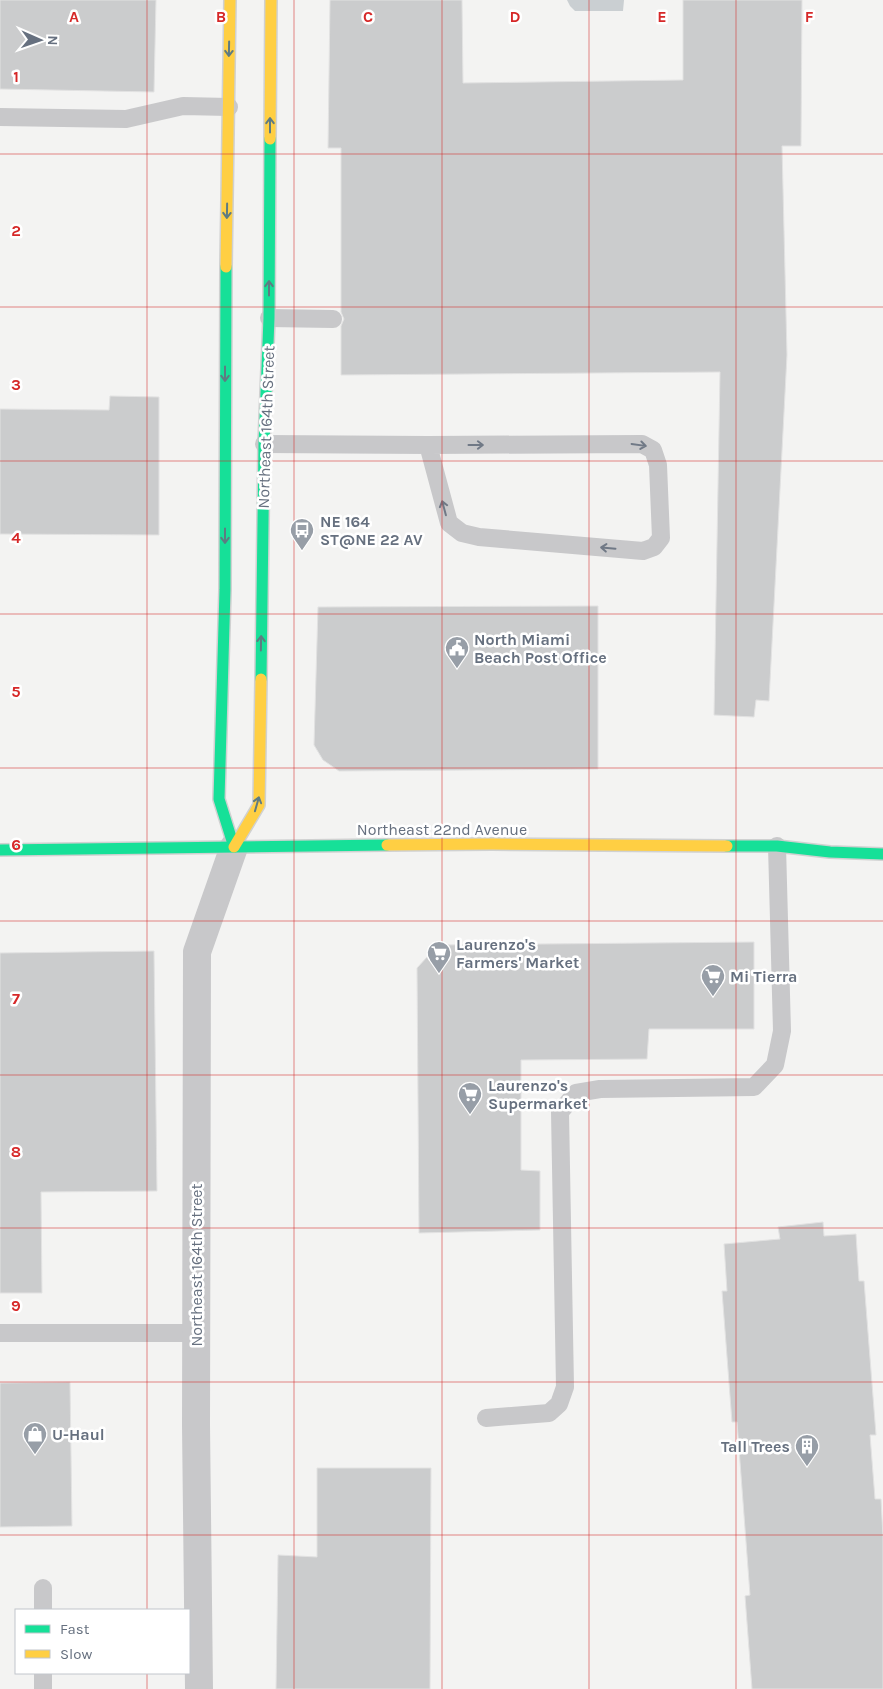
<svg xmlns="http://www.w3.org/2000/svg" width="883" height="1689" font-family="Karla,sans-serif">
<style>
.water{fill:#cacfd2}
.building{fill:#cbcccd;stroke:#e2e2e2}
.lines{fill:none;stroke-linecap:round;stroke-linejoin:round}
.fast-casing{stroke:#d0d1d1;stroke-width:14}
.slow-casing{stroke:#d0d1d1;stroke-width:14}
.lane{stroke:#c8c8ca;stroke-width:18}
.street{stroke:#c8c8ca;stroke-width:28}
.fast{stroke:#16e098;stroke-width:11}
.slow{stroke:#ffcf43;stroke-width:11}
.oneway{stroke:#5e7b82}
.oneway2{stroke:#707986}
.grid{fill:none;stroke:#d62828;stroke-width:1;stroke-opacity:0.55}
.labels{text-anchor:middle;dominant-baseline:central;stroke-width:5;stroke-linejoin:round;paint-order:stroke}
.street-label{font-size:16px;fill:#66707f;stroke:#fff}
.poi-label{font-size:16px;font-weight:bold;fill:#66707f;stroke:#fff;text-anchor:start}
.grid-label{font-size:16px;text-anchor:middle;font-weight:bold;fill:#d62828;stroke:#fff;stroke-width:5;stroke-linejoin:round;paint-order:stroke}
</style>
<rect width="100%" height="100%" fill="#f3f3f2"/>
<!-- water -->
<polygon class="water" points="567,0 624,0 623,11 575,11 570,6"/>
<!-- building -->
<g class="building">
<polygon points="0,0 156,0 154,92 0,89"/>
<polygon points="330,0 462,0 463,83 683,80 683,0 802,0 801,146 782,146 787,355 769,701 756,700 754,717 714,715 720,372 341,375 341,326 344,319 341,312 341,148 328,148"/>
<polygon points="110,396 159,397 159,535 0,534 0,409 109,410"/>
<polygon points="598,606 598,769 339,771 323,760 314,745 318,607"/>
<polygon points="754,942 754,1029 649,1029 647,1059 521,1060 521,1170 540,1171 540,1230 419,1233 417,968 438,945"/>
<polygon points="154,951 157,1191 41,1192 42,1293 0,1293 0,953"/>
<polygon points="823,1222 824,1236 856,1234 859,1281 864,1281 876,1435 870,1435 875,1499 881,1499 883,1537 883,1689 752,1689 745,1596 750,1595 737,1422 732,1422 722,1291 727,1291 724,1244 780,1239 778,1227"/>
<polygon points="70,1382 72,1526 0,1527 0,1383"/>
<polygon points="317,1468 431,1468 430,1689 276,1689 278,1555 317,1557"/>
</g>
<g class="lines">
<!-- fast casing -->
<g class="fast-casing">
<g id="fast">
<polyline points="226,267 225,590 219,799 234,847"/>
<polyline points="261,679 264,444 269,318 270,139"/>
<polyline points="727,846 777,846 830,852 883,854"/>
<polyline points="0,850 387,845"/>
</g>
</g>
<!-- slow casing -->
<g class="slow-casing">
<g id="slow">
<polyline points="270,139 271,0"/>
<polyline points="226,267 230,0"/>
<polyline points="387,845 492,844 727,846"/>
<polyline points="234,847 259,805 261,679"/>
</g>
</g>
<!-- lane -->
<g class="lane">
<polyline points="0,117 126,119 183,106 229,107"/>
<polyline points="269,318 333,319"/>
<polyline points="264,444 428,445 642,444 653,450 658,465 661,538 654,547 643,551 479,537 462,533 449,523 428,445"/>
<polyline points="0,1333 196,1333"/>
<polyline points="486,1418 549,1413 559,1404 565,1387 560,1112 576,1093 600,1089 754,1087 775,1065 782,1031 777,846"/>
<polyline points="43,1588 43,1610"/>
<polyline points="43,1673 43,1689"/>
</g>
<!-- street -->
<polyline class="street" points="199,1689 196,1425 197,952 234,847"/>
<!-- fast -->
<use href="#fast" class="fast"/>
<!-- slow -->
<use href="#slow" class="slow"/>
</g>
<!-- one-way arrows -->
<defs><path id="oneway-shaft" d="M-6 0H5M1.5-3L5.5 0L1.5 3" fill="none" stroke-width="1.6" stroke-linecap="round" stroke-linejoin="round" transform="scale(1.25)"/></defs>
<g class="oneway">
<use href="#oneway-shaft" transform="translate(229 49) rotate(91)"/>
<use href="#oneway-shaft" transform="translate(270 125) rotate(-90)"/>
<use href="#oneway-shaft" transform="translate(227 211) rotate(91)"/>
<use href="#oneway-shaft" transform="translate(269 288) rotate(-90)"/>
<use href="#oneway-shaft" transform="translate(225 374) rotate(90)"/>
<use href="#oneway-shaft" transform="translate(225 536) rotate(90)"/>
<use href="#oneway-shaft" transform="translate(261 643) rotate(-89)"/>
<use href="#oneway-shaft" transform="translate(257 804) rotate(-74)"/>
</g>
<g class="oneway2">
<use href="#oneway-shaft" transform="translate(476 445)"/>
<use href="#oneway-shaft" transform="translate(639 445) rotate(8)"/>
<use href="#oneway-shaft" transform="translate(444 508) rotate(-105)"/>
<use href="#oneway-shaft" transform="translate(608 548) rotate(-175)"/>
</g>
<!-- grid -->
<path class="grid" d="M147,0V1610M294,0V1689M442,0V1689M589,0V1689M736,0V1689M0,154H883M0,307H883M0,461H883M0,614H883M0,768H883M0,921H883M0,1075H883M0,1228H883M0,1382H883M0,1535H883M147,1673V1689"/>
<!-- icons -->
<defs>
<g id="bus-pin" transform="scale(1.25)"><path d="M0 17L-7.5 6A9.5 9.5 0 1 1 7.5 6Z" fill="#979ea7" stroke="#fff"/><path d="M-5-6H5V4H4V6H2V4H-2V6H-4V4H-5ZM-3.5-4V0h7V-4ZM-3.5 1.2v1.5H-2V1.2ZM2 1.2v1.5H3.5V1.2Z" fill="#fff"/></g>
<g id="civic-pin" transform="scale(1.25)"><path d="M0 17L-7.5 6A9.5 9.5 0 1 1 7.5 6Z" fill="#979ea7" stroke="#fff"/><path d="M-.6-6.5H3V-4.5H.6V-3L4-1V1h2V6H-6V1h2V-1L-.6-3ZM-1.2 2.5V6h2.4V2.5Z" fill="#fff"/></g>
<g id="supermarket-pin" transform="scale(1.25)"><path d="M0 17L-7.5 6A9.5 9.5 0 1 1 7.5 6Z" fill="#979ea7" stroke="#fff"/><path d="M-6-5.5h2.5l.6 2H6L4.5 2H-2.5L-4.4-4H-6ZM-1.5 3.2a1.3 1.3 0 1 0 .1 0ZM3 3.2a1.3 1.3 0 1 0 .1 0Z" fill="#fff"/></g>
<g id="shop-pin" transform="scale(1.25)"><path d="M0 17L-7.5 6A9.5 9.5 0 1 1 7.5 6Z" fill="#979ea7" stroke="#fff"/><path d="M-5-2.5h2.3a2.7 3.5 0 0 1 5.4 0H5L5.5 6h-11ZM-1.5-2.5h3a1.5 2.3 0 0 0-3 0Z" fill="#fff"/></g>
<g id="building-pin" transform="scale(1.25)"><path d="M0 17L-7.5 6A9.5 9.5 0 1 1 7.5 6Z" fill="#979ea7" stroke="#fff"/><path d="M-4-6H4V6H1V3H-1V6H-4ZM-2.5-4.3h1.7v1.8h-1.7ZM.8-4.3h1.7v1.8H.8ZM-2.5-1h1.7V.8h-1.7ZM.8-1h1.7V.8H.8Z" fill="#fff"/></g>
</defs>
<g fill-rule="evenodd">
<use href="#bus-pin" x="302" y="530"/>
<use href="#civic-pin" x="457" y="648"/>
<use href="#supermarket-pin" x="439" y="953"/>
<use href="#supermarket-pin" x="713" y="976"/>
<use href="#supermarket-pin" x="470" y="1094"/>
<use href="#shop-pin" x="35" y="1434"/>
<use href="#building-pin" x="807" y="1446"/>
</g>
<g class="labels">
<!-- street labels -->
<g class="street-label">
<text transform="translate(266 427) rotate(-88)">Northeast 164th Street</text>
<text x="442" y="829">Northeast 22nd Avenue</text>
<text transform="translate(196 1265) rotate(-90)">Northeast 164th Street</text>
</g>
<!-- poi labels -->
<g class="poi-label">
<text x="320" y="521">NE 164<tspan x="320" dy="18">ST@NE 22 AV</tspan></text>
<text x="474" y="639">North Miami<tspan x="474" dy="18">Beach Post Office</tspan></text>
<text x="456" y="944">Laurenzo's<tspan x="456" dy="18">Farmers' Market</tspan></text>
<text x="730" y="976">Mi Tierra</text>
<text x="488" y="1085">Laurenzo's<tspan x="488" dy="18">Supermarket</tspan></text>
<text x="52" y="1434">U-Haul</text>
<text x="790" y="1446" text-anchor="end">Tall Trees</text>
</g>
</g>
<g class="grid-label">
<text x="74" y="22">A</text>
<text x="221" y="22">B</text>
<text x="368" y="22">C</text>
<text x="515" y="22">D</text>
<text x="662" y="22">E</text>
<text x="809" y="22">F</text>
<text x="16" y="82">1</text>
<text x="16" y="236">2</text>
<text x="16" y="390">3</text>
<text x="16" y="543">4</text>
<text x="16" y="697">5</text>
<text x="16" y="850">6</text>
<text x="16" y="1004">7</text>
<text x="16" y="1157">8</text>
<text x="16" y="1311">9</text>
</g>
<!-- legend -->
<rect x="15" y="1609" width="175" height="65" fill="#ffffff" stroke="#c2c6cc"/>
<rect x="25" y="1625" width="25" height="8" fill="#16e098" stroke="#c2c6cc"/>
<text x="60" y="1634" font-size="15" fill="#66707f">Fast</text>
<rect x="25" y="1650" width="25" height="8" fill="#ffcf43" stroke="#c2c6cc"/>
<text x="60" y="1659" font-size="15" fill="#66707f">Slow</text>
<!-- north arrow -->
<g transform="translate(40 40) rotate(92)" stroke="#ffffff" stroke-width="4" paint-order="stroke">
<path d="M0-4L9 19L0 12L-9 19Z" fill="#66707f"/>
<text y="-8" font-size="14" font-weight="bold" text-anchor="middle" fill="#66707f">N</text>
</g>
</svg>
